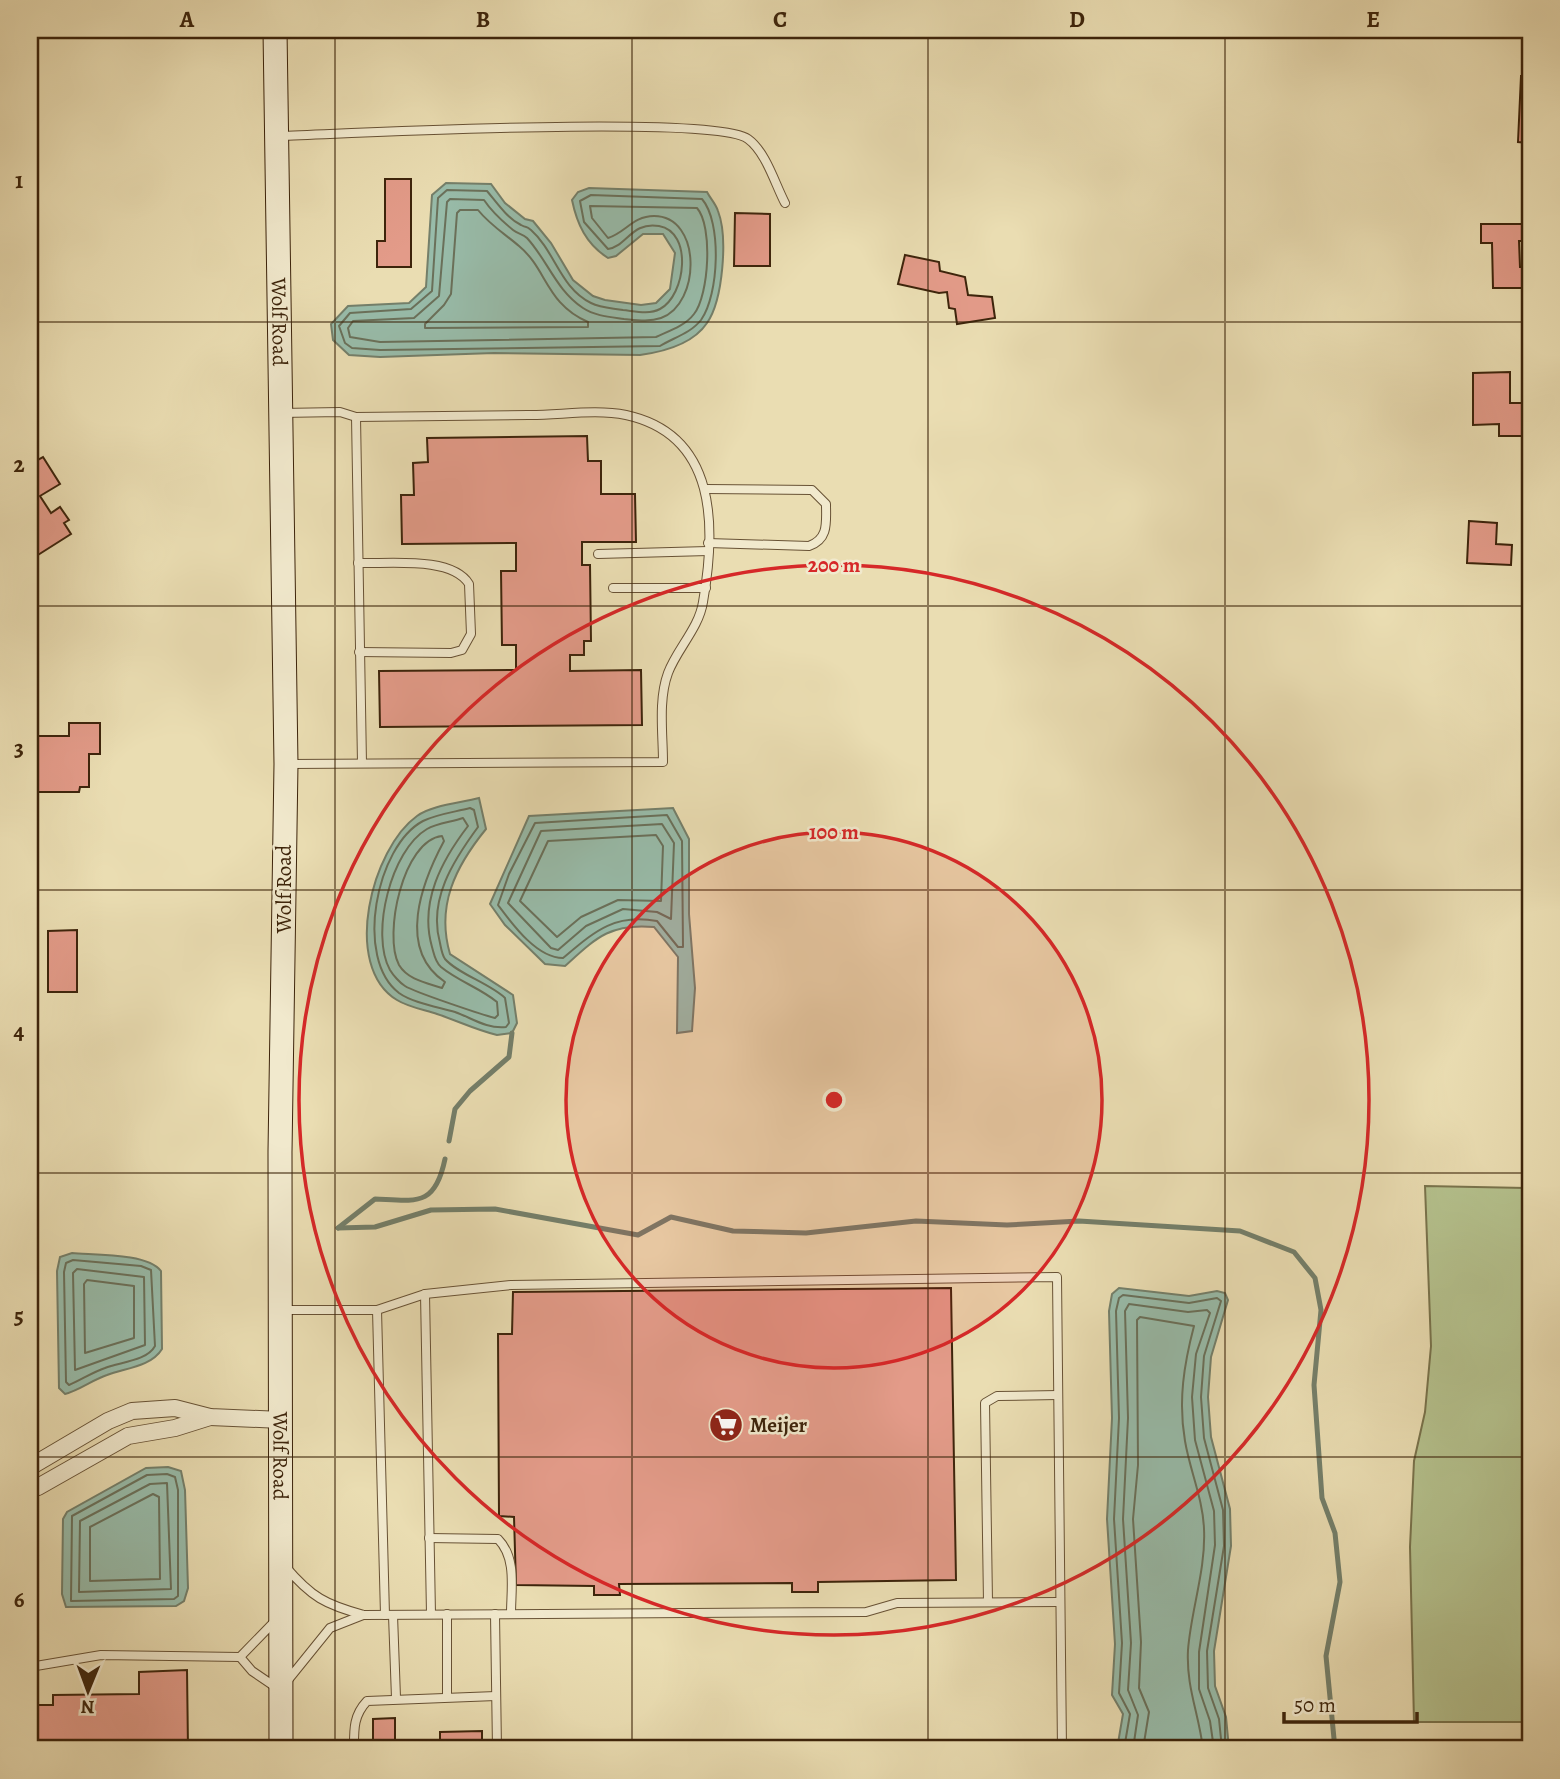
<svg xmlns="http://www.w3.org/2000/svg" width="1560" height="1779" font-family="Alegreya,serif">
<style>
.green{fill:#b5c28e;stroke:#79734c;stroke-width:2}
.water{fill:#98bcaa;stroke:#747f6a;stroke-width:2}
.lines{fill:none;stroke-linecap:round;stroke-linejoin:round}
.shore{stroke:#6a705a;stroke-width:2}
.stream{stroke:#747f6a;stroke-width:5}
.building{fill:#e39b89;stroke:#3d240b;stroke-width:2}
.lane-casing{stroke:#685235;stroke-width:10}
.street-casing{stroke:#685235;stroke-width:18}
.secondary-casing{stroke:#3d240b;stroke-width:25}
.lane{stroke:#f1e9cd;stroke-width:8}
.street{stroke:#f1e9cd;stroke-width:16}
.secondary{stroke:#f1e9cd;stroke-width:23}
.grid{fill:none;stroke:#3d240b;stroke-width:2;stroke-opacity:0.55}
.ring{fill:none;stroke:#d62828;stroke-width:3.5}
.labels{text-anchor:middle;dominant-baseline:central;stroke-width:5;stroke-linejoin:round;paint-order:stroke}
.street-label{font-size:21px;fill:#3d240b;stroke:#f1e9cd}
.poi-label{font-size:21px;font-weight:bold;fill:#3d240b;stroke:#f1e9cd;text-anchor:start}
.centre{fill:#d62828;stroke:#f1e9cd;stroke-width:3.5}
.ring-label{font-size:21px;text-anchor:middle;font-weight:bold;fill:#d62828;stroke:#f1e9cd;stroke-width:5;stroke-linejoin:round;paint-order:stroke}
.neatline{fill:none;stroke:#3d240b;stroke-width:2.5}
.grid-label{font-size:23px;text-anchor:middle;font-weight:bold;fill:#3d240b}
</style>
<rect width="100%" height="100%" fill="#eaddb2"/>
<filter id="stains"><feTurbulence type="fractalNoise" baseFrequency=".00286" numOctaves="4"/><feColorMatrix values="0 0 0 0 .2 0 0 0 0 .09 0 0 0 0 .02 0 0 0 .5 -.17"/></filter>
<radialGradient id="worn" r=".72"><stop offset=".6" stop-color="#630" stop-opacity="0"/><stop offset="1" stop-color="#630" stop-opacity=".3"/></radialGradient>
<!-- green -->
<polygon class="green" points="1425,1186 1530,1188 1530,1722 1414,1722 1410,1547 1414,1461 1425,1412 1431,1346"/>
<!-- water -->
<g class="water">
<path d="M446,183L491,184L505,203L525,219L533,221L551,243L573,280L593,296L605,300L641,305L656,303L670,289L675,253L663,234H643L616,256L608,258C586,244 577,224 572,200L578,192L589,188L707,192C710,198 716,204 718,211C728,237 723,300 707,323C693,344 662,352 640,355L494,353L380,357L349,355L333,340L331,324L348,306L409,303L426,287L432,195Z"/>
<path d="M479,798L486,829C455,867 436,906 450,954L513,995L517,1023L512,1033L497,1035C476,1030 458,1021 437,1014C425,1010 408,1007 397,1000C341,966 372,848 417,816C432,805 461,803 479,798Z"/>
<path d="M673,808L689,839V914L695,988L692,1031L677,1033L678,957L654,927C610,923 596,938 565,966L545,964L505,925L490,904L529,816Z"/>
<path d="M72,1253C94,1255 148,1253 161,1271L162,1349C151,1367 125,1368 107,1375C92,1380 80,1390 65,1394L59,1388L57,1271L60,1257Z"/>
<polygon points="1119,1288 1189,1296 1217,1291 1225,1293 1228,1300 1211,1357 1208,1397 1211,1437 1230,1509 1231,1546 1214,1651 1215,1686 1226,1717 1229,1749 1117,1749 1123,1714 1112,1695 1115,1644 1107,1519 1112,1418 1109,1311 1112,1294"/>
<polygon points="168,1467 181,1471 185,1490 188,1588 184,1601 176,1606 66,1607 62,1594 63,1519 67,1512 146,1468"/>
</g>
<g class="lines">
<!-- shore -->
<g class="shore">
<path d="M447,190L487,191C497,203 507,218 521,225C528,229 525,225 531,230C555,251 560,288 591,303C601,308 612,308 623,310C634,311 649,315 660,309C686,295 693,232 659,226C632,221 626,247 608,249L584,222L580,201L591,195L702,199C722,222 719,295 701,320C691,333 673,338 660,346L380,350L352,348L345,343L339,326L350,313L411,309L432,291L438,198Z"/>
<path d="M450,199L484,200C492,212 502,221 513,230C518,234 523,234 527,238C548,261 556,290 583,308C595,316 610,317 624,319C636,320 649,322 661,318C701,304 702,216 654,216C633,216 625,233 608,238L592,218L590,206L697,208C713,226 709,295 694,314C685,326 669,331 656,337L380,342L350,337L348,328L353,321L414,318L439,296L447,202Z"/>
<path d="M460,210H478C490,225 505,234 519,246C547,269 546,304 588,322V327L425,328V324L444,305L451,294L457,213Z"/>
<path d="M470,808L474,810L478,827C453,861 428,900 440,943C441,948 442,955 445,959C458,974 489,983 505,998L509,1023L506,1027C486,1029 472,1018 455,1012C438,1007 413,1003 399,993C354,959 376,846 423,821C437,814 455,812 470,808Z"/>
<path d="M667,815L682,841L683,947H678L657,921C614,913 594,932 563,958C537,958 513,925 498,905L509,874L535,823Z"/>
<path d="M463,818L468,826C442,860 419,902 432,947C434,954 435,962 441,967C458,981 480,988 497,1002L498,1015L495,1018C483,1015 414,992 405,986C400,983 393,975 390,970C370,934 391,850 427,829C437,823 452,822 463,818Z"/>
<polygon points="662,824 674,843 671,919 657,912 623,909 586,926 558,950 551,948 508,903 541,831"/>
<polygon points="656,835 663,846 661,901 618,900 581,917 557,937 520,901 548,841"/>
<path d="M442,836L444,841C422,882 396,949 445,982L442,988C427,983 408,980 399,965C383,935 403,840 442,836Z"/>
<path d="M73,1260L141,1266L151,1270L155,1346C147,1361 120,1362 105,1368C93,1372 81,1380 69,1385L66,1382L64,1272L66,1263Z"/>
<polygon points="77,1269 144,1277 145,1345 75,1370 73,1273"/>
<polygon points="87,1280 134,1286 134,1338 85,1353 84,1284"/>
<polygon points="167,1474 175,1477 178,1490 178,1596 174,1599 71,1601 72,1516 147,1475"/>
<polygon points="167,1483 171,1589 79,1592 80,1521 150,1484"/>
<polygon points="153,1494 159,1497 160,1579 90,1581 90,1527"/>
<polyline points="1124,1749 1130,1714 1119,1693 1122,1643 1114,1519 1119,1418 1116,1311 1119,1298 1123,1295 1189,1303 1217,1298 1221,1301 1204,1356 1201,1397 1204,1438 1223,1510 1224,1546 1207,1651 1208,1688 1219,1719 1222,1749"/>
<polyline points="1133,1749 1138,1715 1128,1690 1131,1643 1123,1519 1128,1418 1125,1311 1129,1304 1188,1312 1207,1310 1210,1313 1196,1354 1192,1397 1195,1440 1214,1511 1215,1545 1199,1652 1199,1689 1210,1721 1214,1749"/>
<path d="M1143,1749L1149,1712L1139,1688L1141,1642L1133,1519L1138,1465L1137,1320L1140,1317L1194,1326C1184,1364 1178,1401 1185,1441C1190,1471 1203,1499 1204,1529C1206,1570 1191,1610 1188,1650C1186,1687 1199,1714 1203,1749"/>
</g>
<!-- stream -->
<g class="stream">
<polyline points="449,1141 455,1109 470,1091 509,1057 512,1033"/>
<polyline points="338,1228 375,1227 431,1210 495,1209 638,1235 671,1217 733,1231 806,1233 916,1221 1007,1225 1079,1221 1240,1231 1294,1252 1315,1278 1321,1310 1314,1385 1322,1498 1335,1533 1340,1582 1326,1656 1335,1749"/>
<path d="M338,1228L375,1199C417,1201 435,1207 445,1159"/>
</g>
</g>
<!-- building -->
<g class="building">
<polygon points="1521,76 1530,77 1530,143 1518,142"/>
<polygon points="385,179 411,179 411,267 377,267 377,241 385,241"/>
<polygon points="735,213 770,214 770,266 734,266"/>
<polygon points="1481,224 1530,224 1530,241 1519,241 1520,267 1527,267 1527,288 1493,288 1492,243 1481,243"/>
<polygon points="905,255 939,262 940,271 965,277 968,295 992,297 995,318 957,324 955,309 949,308 947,292 939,293 898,284"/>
<polygon points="1510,372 1510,403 1523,403 1523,436 1499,436 1499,424 1473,425 1473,373"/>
<polygon points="587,436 588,461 601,461 601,494 635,494 636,542 582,542 582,565 590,565 591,641 584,641 584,655 570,655 570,671 641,670 642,725 380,727 379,671 516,670 516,645 502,645 501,571 516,571 516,543 402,544 401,495 414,495 413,463 428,462 427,438"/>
<polygon points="43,457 60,484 40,496 51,513 60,507 69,520 64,523 71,534 30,560 30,464"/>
<polygon points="1469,521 1497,523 1496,544 1512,545 1511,565 1467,563"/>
<polygon points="69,723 100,723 100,754 89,754 89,787 80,787 79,792 36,792 37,736 69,736"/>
<polygon points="77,930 77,992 48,992 48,931"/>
<polygon points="951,1288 956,1580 818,1582 818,1592 792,1592 792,1583 619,1584 620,1595 594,1595 594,1586 516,1585 514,1517 499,1516 498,1334 512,1334 513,1292"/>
<polygon points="187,1670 188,1749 30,1749 30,1705 53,1705 53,1695 139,1694 139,1672"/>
<polygon points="395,1718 395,1749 373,1749 373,1719"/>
<polygon points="482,1731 482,1749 440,1749 440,1732"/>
</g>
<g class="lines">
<!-- lane casing -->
<g class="lane-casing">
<g id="lane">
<path d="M277,136C344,134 714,114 748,139C766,152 775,184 785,203"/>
<path d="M281,413L340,412L356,417C415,416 473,416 531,415C561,415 597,409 626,415C718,435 716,528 703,602C699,628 677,649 668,673C658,700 663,734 663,762L289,764"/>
<polyline points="356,417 362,763"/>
<path d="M706,489L812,490L826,504C826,522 829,539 809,546L708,543"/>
<polyline points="598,554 708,551"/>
<path d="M358,563C389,564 452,556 469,584L471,634L462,650L451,653L359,652"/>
<polyline points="613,588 706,588"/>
<polyline points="425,1294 431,1614"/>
<polyline points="283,1310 377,1310 385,1615"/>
<polyline points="377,1310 425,1294 511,1285 1057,1277 1062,1749"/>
<path d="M429,1538L498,1539C517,1558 511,1589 511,1614"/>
<path d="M285,1566C311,1597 326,1605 364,1615L866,1612L897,1603L1059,1602"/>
<polyline points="988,1602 985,1403 997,1396 1058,1395"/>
<polyline points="447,1614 447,1697"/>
<polyline points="495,1614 497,1749"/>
<polyline points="393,1615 396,1698"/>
<polyline points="240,1657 277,1619"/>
<polyline points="30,1667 101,1655 240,1657 252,1671 277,1688"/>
<polyline points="288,1680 330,1628 363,1615"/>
<path d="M354,1749C354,1730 353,1716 367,1701L496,1696"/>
</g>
</g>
<!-- street casing -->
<g class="street-casing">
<g id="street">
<polyline points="30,1467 108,1421 132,1411 175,1408 210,1417 281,1420"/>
<polyline points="30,1488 38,1487 128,1436 175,1428 210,1417"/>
</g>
</g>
<!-- secondary casing -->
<g class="secondary-casing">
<g id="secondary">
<path id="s1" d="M275,30L286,764L280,1152L281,1749"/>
</g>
</g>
<!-- lane -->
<use href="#lane" class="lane"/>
<!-- street -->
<use href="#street" class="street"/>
<!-- secondary -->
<use href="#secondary" class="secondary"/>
</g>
<!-- grid -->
<path class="grid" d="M335,30V1749M632,30V1749M928,30V1749M1225,30V1749M30,322H1530M30,606H1530M30,890H1530M30,1173H1530M30,1457H1530"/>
<!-- distance rings -->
<circle cx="834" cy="1100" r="268" fill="#d62828" fill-opacity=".12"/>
<g class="ring">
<circle cx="834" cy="1100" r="268"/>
<circle cx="834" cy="1100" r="535"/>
</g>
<!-- icons -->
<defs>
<g id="supermarket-disc" transform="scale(1.75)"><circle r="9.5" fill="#8f2418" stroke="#f1e9cd"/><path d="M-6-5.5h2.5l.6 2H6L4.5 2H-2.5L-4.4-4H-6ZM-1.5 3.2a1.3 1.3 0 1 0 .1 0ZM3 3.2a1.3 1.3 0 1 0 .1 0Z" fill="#fff"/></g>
</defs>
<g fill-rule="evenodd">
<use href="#supermarket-disc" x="726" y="1425"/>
</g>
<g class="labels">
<!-- street labels -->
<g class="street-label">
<text stroke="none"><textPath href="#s1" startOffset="292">Wolf Road</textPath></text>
<text transform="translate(284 889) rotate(-90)">Wolf Road</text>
<text stroke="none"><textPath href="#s1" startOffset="1426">Wolf Road</textPath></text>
</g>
<!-- poi labels -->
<g class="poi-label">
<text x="750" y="1425">Meijer</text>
</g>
</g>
<circle cx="834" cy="1100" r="10" class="centre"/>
<g class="ring-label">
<text x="834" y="572">200 m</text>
<text x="834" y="839">100 m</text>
</g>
<!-- margin -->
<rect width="1560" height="1779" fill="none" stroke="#eaddb2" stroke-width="77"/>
<!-- north arrow -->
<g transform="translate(88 1691) rotate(181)" stroke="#f1e9cd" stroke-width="5" paint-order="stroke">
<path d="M0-5L12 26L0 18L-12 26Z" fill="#3d240b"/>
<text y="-10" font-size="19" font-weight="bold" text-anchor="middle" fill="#3d240b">N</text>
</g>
<!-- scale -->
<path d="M1284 1712v10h133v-10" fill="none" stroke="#3d240b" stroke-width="3.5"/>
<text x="1294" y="1712" font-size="21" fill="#3d240b" stroke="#f1e9cd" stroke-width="5" paint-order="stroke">50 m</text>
<rect x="38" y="38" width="1484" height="1702" class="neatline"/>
<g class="grid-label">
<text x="187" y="27">A</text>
<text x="483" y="27">B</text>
<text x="780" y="27">C</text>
<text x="1077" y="27">D</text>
<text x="1373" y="27">E</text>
<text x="19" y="188">1</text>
<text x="19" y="472">2</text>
<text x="19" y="756">3</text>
<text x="19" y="1039">4</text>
<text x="19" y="1323">5</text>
<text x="19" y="1607">6</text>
</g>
<rect width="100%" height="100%" filter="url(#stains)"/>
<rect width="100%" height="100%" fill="url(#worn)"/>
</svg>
